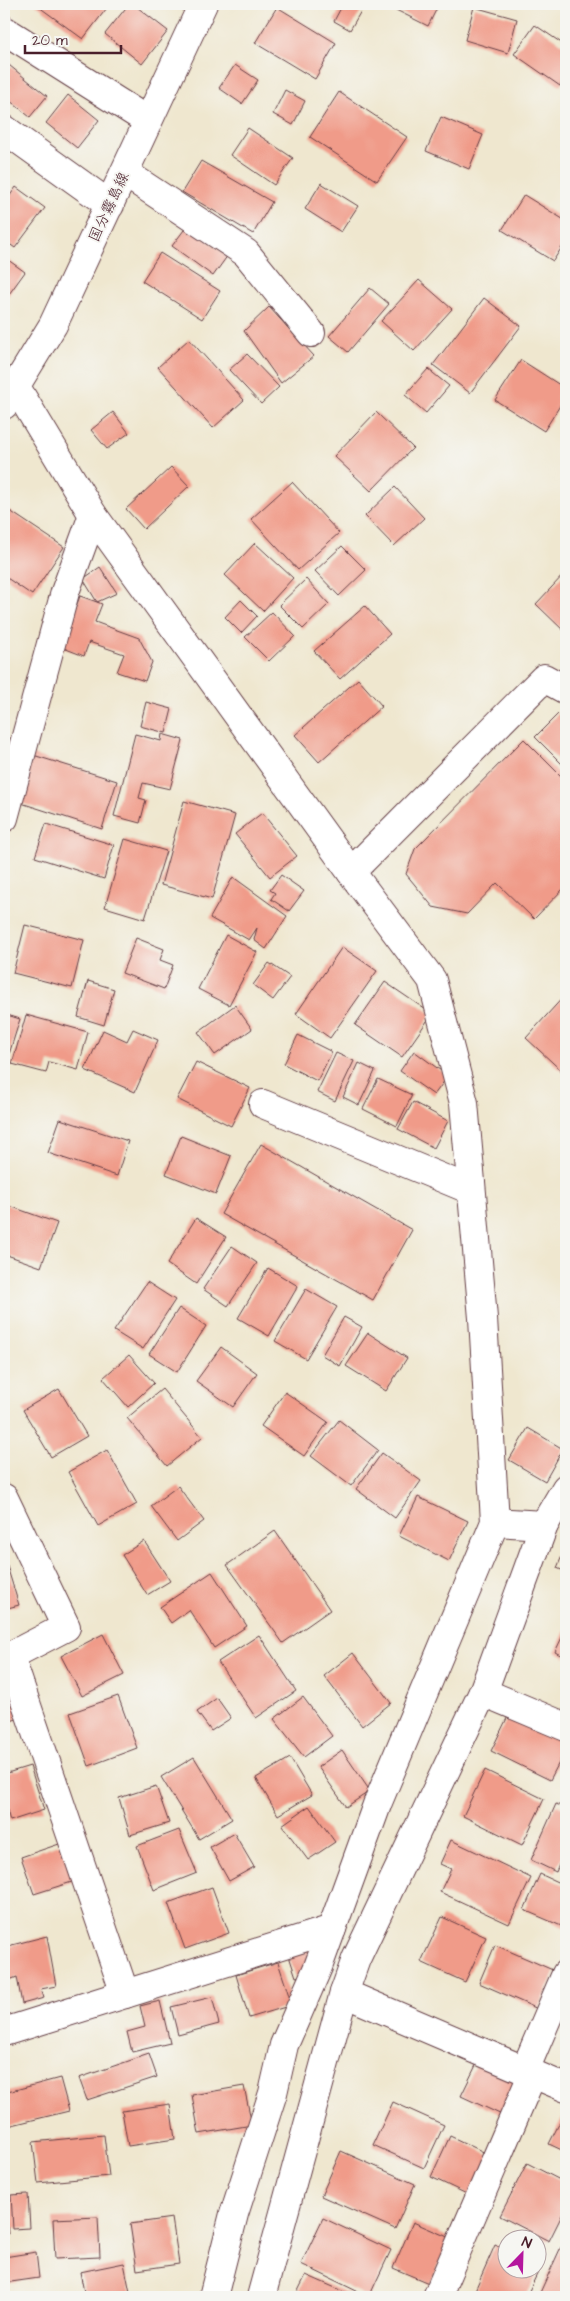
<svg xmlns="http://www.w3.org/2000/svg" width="570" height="2301" font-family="'Architects Daughter','Klee One',sans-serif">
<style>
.building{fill:#f09b89}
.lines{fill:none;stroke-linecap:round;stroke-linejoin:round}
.minor-casing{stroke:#633d44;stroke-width:30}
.primary-casing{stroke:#633d44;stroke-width:30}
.minor{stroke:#fff;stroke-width:28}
.primary{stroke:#fff;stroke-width:28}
.labels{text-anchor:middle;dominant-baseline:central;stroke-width:4;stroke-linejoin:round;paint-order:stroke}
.street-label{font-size:15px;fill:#4a1f2b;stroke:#f6f6f2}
</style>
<rect width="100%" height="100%" fill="#f6f6f2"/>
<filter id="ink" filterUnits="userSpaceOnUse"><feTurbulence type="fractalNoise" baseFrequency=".02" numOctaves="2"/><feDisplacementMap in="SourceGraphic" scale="10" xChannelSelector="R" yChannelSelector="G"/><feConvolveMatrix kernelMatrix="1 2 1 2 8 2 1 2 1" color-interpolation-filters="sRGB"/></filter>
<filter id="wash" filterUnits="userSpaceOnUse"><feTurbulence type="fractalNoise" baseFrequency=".0096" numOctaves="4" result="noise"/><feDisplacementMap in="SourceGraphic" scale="20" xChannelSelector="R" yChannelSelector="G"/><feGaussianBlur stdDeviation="1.12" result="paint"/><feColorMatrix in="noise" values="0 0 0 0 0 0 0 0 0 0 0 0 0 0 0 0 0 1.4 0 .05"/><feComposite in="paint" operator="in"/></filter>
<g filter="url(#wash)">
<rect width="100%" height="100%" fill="#efe7cf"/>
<g id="blocks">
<!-- building -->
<g class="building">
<polygon points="35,4 110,4 83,39"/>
<polygon points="129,4 133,4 168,31 142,64 105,34"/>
<polygon points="343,4 365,4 350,30 334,21"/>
<polygon points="392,4 439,4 428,26 390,7"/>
<polygon points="277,7 336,43 315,79 255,43"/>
<polygon points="474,7 517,19 508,53 465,40"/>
<polygon points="535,25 566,46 566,77 560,86 514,54"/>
<polygon points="4,61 47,96 30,117 4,96"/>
<polygon points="235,65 258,80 242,104 219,88"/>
<polygon points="285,90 305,101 293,125 273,114"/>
<polygon points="339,92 407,137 377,181 310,137"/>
<polygon points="68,95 99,120 77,148 46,123"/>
<polygon points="441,117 483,135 469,169 426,151"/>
<polygon points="248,128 293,158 274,185 230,155"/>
<polygon points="201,161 272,202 253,234 182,192"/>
<polygon points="321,183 358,206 341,232 305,209"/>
<polygon points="16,187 45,208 15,248 4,240 4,204"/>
<polygon points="524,195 566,221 566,241 553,261 502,230"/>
<polygon points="187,226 228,255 213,276 172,246"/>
<polygon points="160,253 220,291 202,319 142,281"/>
<polygon points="4,257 25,272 4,301"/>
<polygon points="419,280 452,309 414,351 381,321"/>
<polygon points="370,288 389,304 348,352 329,336"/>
<polygon points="484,298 521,326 470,393 433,365"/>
<polygon points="269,307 314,356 281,383 244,331"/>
<polygon points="189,339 244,400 213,428 158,367"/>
<polygon points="247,354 279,387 261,404 229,370"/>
<polygon points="521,360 566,389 566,396 544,431 495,400"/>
<polygon points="428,369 449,386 426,413 405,395"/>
<polygon points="113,412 129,433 107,449 91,430"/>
<polygon points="376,412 413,448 371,491 334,456"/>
<polygon points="171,467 189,486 144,529 126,509"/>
<polygon points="292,482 339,533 298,570 251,519"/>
<polygon points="395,487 424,518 394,546 365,516"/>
<polygon points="4,507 64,547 32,595 4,576"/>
<polygon points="255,543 293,578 263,611 225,575"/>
<polygon points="342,546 366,570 339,596 315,571"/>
<polygon points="100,567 117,593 97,602 102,604 95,622 139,638 152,662 145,681 117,672 124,654 89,642 84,656 61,647 80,596 97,602 83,579"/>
<polygon points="566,572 566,633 536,604"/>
<polygon points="306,579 329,604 303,629 279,605"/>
<polygon points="241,600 257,616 241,633 225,617"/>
<polygon points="365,606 390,634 340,679 314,651"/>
<polygon points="272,612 295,636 269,661 245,637"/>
<polygon points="358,679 382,706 319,762 295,735"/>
<polygon points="146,702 172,709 166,733 140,726"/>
<polygon points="565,707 566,760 562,764 535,737"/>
<polygon points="135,734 161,741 162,734 183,740 170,789 143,783 139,798 146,800 140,823 114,816"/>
<polygon points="524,739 566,781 566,886 534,919 497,883 467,914 433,907 406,874 415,849"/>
<polygon points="33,755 117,781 102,829 18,802"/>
<polygon points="184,801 235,815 212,899 161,885"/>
<polygon points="262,813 297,856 270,877 235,834"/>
<polygon points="46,824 114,845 104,879 35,857"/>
<polygon points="125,839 166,851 145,919 105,907"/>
<polygon points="281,875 304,891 289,911 271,899 275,893 270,890"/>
<polygon points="233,877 287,916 266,949 254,940 257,928 249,940 210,918"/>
<polygon points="25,925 84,940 72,988 13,973"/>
<polygon points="226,935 257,952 229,1005 198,989"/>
<polygon points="136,938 164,949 160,960 173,965 164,989 122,973"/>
<polygon points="342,947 377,971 330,1038 296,1014"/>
<polygon points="269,963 290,977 273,1000 253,985"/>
<polygon points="88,981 114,989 104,1025 78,1017"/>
<polygon points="385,982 432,1014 402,1057 355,1025"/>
<polygon points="566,994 566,1075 526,1038"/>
<polygon points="235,1005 252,1029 215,1055 198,1032"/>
<polygon points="4,1014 20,1019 6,1064 4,1063"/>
<polygon points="26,1015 88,1032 78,1070 49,1062 46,1073 12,1064"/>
<polygon points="133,1029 158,1040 135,1092 85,1070 103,1030 127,1041"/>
<polygon points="298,1035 332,1052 317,1081 284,1064"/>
<polygon points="414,1051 448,1076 434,1095 400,1071"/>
<polygon points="336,1053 354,1061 335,1101 317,1092"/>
<polygon points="196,1062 250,1088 231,1126 177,1099"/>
<polygon points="359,1063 375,1071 359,1105 343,1097"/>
<polygon points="378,1079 412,1095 397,1126 363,1109"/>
<polygon points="413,1102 448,1121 434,1148 398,1129"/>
<polygon points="60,1119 128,1141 117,1176 48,1153"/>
<polygon points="181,1136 231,1156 216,1194 166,1174"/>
<polygon points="261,1144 412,1230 373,1300 221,1214"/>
<polygon points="4,1204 57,1223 41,1267 4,1254"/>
<polygon points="196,1218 226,1237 196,1284 167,1264"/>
<polygon points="232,1246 257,1263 228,1306 203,1289"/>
<polygon points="268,1268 298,1286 269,1336 238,1318"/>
<polygon points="147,1282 175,1300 143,1349 114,1331"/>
<polygon points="306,1289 337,1307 306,1359 275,1341"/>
<polygon points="179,1308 206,1326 177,1372 149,1354"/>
<polygon points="344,1317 362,1327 340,1366 322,1355"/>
<polygon points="368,1333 407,1358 386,1391 346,1366"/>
<polygon points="221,1347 257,1373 233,1407 196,1381"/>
<polygon points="129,1355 154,1383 128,1407 103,1378"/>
<polygon points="59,1389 87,1436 51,1457 23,1410"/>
<polygon points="162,1389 202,1437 167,1466 127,1418"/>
<polygon points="285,1392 328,1422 304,1456 261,1426"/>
<polygon points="339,1420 378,1450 351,1486 311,1456"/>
<polygon points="528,1428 563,1449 545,1481 509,1460"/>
<polygon points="107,1450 137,1504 98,1526 68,1472"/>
<polygon points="382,1453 421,1481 395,1518 356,1489"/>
<polygon points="178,1486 204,1521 177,1541 151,1506"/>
<polygon points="418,1497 468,1521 449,1561 399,1536"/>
<polygon points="275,1531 330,1610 283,1643 227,1565"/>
<polygon points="144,1541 170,1581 147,1595 122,1555"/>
<polygon points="566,1546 566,1572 557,1568"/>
<polygon points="6,1563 19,1605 4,1609 4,1564"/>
<polygon points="212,1572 247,1626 214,1648 189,1610 171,1623 160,1607"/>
<polygon points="566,1629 566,1658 555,1652"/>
<polygon points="103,1634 124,1675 82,1696 61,1656"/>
<polygon points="259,1635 296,1691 256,1718 218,1662"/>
<polygon points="353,1653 391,1703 362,1726 324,1676"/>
<polygon points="4,1667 20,1718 4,1723"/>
<polygon points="118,1696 137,1748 89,1766 70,1713"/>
<polygon points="303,1697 332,1736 304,1757 274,1719"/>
<polygon points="217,1698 231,1718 211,1731 197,1712"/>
<polygon points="510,1712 566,1740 566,1749 550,1780 491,1751"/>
<polygon points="342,1750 370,1791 346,1807 318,1767"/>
<polygon points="194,1757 232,1819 199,1839 161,1777"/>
<polygon points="290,1758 312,1795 278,1815 256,1778"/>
<polygon points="30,1766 44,1810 10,1821 4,1800 4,1774"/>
<polygon points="485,1770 544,1799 522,1845 463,1816"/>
<polygon points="156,1786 169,1823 130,1835 119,1798"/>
<polygon points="556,1804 566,1808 566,1848 556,1872 531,1860"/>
<polygon points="309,1806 335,1842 308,1860 282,1825"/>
<polygon points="179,1830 197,1873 154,1890 137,1846"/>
<polygon points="234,1833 254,1867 229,1881 210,1847"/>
<polygon points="451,1840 531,1878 509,1924 440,1892 451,1869 440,1864"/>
<polygon points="65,1842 78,1880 34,1894 21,1857"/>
<polygon points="540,1874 566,1886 566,1928 524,1910"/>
<polygon points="212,1887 229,1933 185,1949 168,1903"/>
<polygon points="442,1917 486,1937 465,1982 421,1962"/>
<polygon points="47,1936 56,1986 41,1989 44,1998 22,2004 17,1977 4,1982 4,1947"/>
<polygon points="316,1941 306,1974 296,1977 287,1950"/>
<polygon points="495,1945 555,1971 538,2009 479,1983"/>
<polygon points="278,1962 292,2005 249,2018 236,1975"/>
<polygon points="212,1997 219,2024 178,2035 171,2007"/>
<polygon points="160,2001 170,2043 132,2052 127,2032 145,2027 140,2006"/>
<polygon points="149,2054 157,2077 87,2100 79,2078"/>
<polygon points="479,2059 520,2078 502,2115 461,2096"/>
<polygon points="60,2078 69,2111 4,2127 4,2093"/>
<polygon points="244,2086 252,2125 199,2134 192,2095"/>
<polygon points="393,2102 444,2125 424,2168 373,2145"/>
<polygon points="170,2104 175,2139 128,2146 122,2111"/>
<polygon points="566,2110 566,2152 549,2144"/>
<polygon points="104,2135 109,2176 38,2183 33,2142"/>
<polygon points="450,2136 492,2156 473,2197 431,2177"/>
<polygon points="341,2151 415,2184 395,2229 321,2196"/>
<polygon points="527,2163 566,2183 566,2207 549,2241 500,2216"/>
<polygon points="28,2194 30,2228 13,2229 11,2195"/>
<polygon points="6,2210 8,2234 4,2234 4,2211"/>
<polygon points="98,2217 100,2257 55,2259 53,2219"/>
<polygon points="172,2218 179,2264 137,2270 130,2224"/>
<polygon points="323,2218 391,2250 369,2297 301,2264"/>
<polygon points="413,2222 450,2238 431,2284 393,2268"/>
<polygon points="495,2245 508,2251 508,2268 538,2268 538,2264 541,2266 526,2297 472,2297"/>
<polygon points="561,2247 566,2249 566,2297 538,2297"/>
<polygon points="36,2252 39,2278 4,2283 4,2257"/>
<polygon points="124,2263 131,2297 85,2297 80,2272"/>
<polygon points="306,2275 356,2297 295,2297"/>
</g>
</g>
</g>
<g filter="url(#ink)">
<use href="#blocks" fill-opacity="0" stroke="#633d44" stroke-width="1"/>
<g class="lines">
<!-- minor casing -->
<g class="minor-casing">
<g id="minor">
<polyline points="4,30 148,121"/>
<polyline points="4,129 110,205"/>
<polyline points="125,173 246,253 311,333"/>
<polyline points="4,393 16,387 93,515 351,872 432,980 464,1103 483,1318 495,1522 378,1802 318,1967 284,2045 273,2093 234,2214 213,2297"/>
<polyline points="4,818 65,592 93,515"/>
<polyline points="351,872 544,678 566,690"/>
<polyline points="263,1104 471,1190"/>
<polyline points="4,1498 66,1627 10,1656 125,1994"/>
<polyline points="495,1522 544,1525 566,1488"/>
<polyline points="544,1525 483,1692 356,1959 344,1993 566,2088"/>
<polyline points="483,1692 566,1727"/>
<polyline points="4,2032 332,1929"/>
<polyline points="525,2070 566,1974"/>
<polyline points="261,2297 344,1993"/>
<polyline points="437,2297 533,2073"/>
</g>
</g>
<!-- primary casing -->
<g class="primary-casing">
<polyline id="primary" points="4,405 53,325 203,4"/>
</g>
<!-- minor -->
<use href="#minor" class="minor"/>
<!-- primary -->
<use href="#primary" class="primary"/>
</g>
</g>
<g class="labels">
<!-- street labels -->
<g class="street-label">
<text transform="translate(109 207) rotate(-65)">国分霧島線</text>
</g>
</g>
<!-- margin -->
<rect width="570" height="2301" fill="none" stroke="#f6f6f2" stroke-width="20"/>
<!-- north arrow -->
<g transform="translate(522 2254) rotate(23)"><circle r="24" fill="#f6f6f2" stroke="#b1a0a2"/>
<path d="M0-4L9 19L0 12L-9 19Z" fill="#b5179e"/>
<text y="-8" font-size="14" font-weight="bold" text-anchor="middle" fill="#4a1f2b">N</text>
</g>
<!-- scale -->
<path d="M25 45v8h96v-8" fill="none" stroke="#4a1f2b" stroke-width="2.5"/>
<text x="32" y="45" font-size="15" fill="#4a1f2b" stroke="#f6f6f2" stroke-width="4" paint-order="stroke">20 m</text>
</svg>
